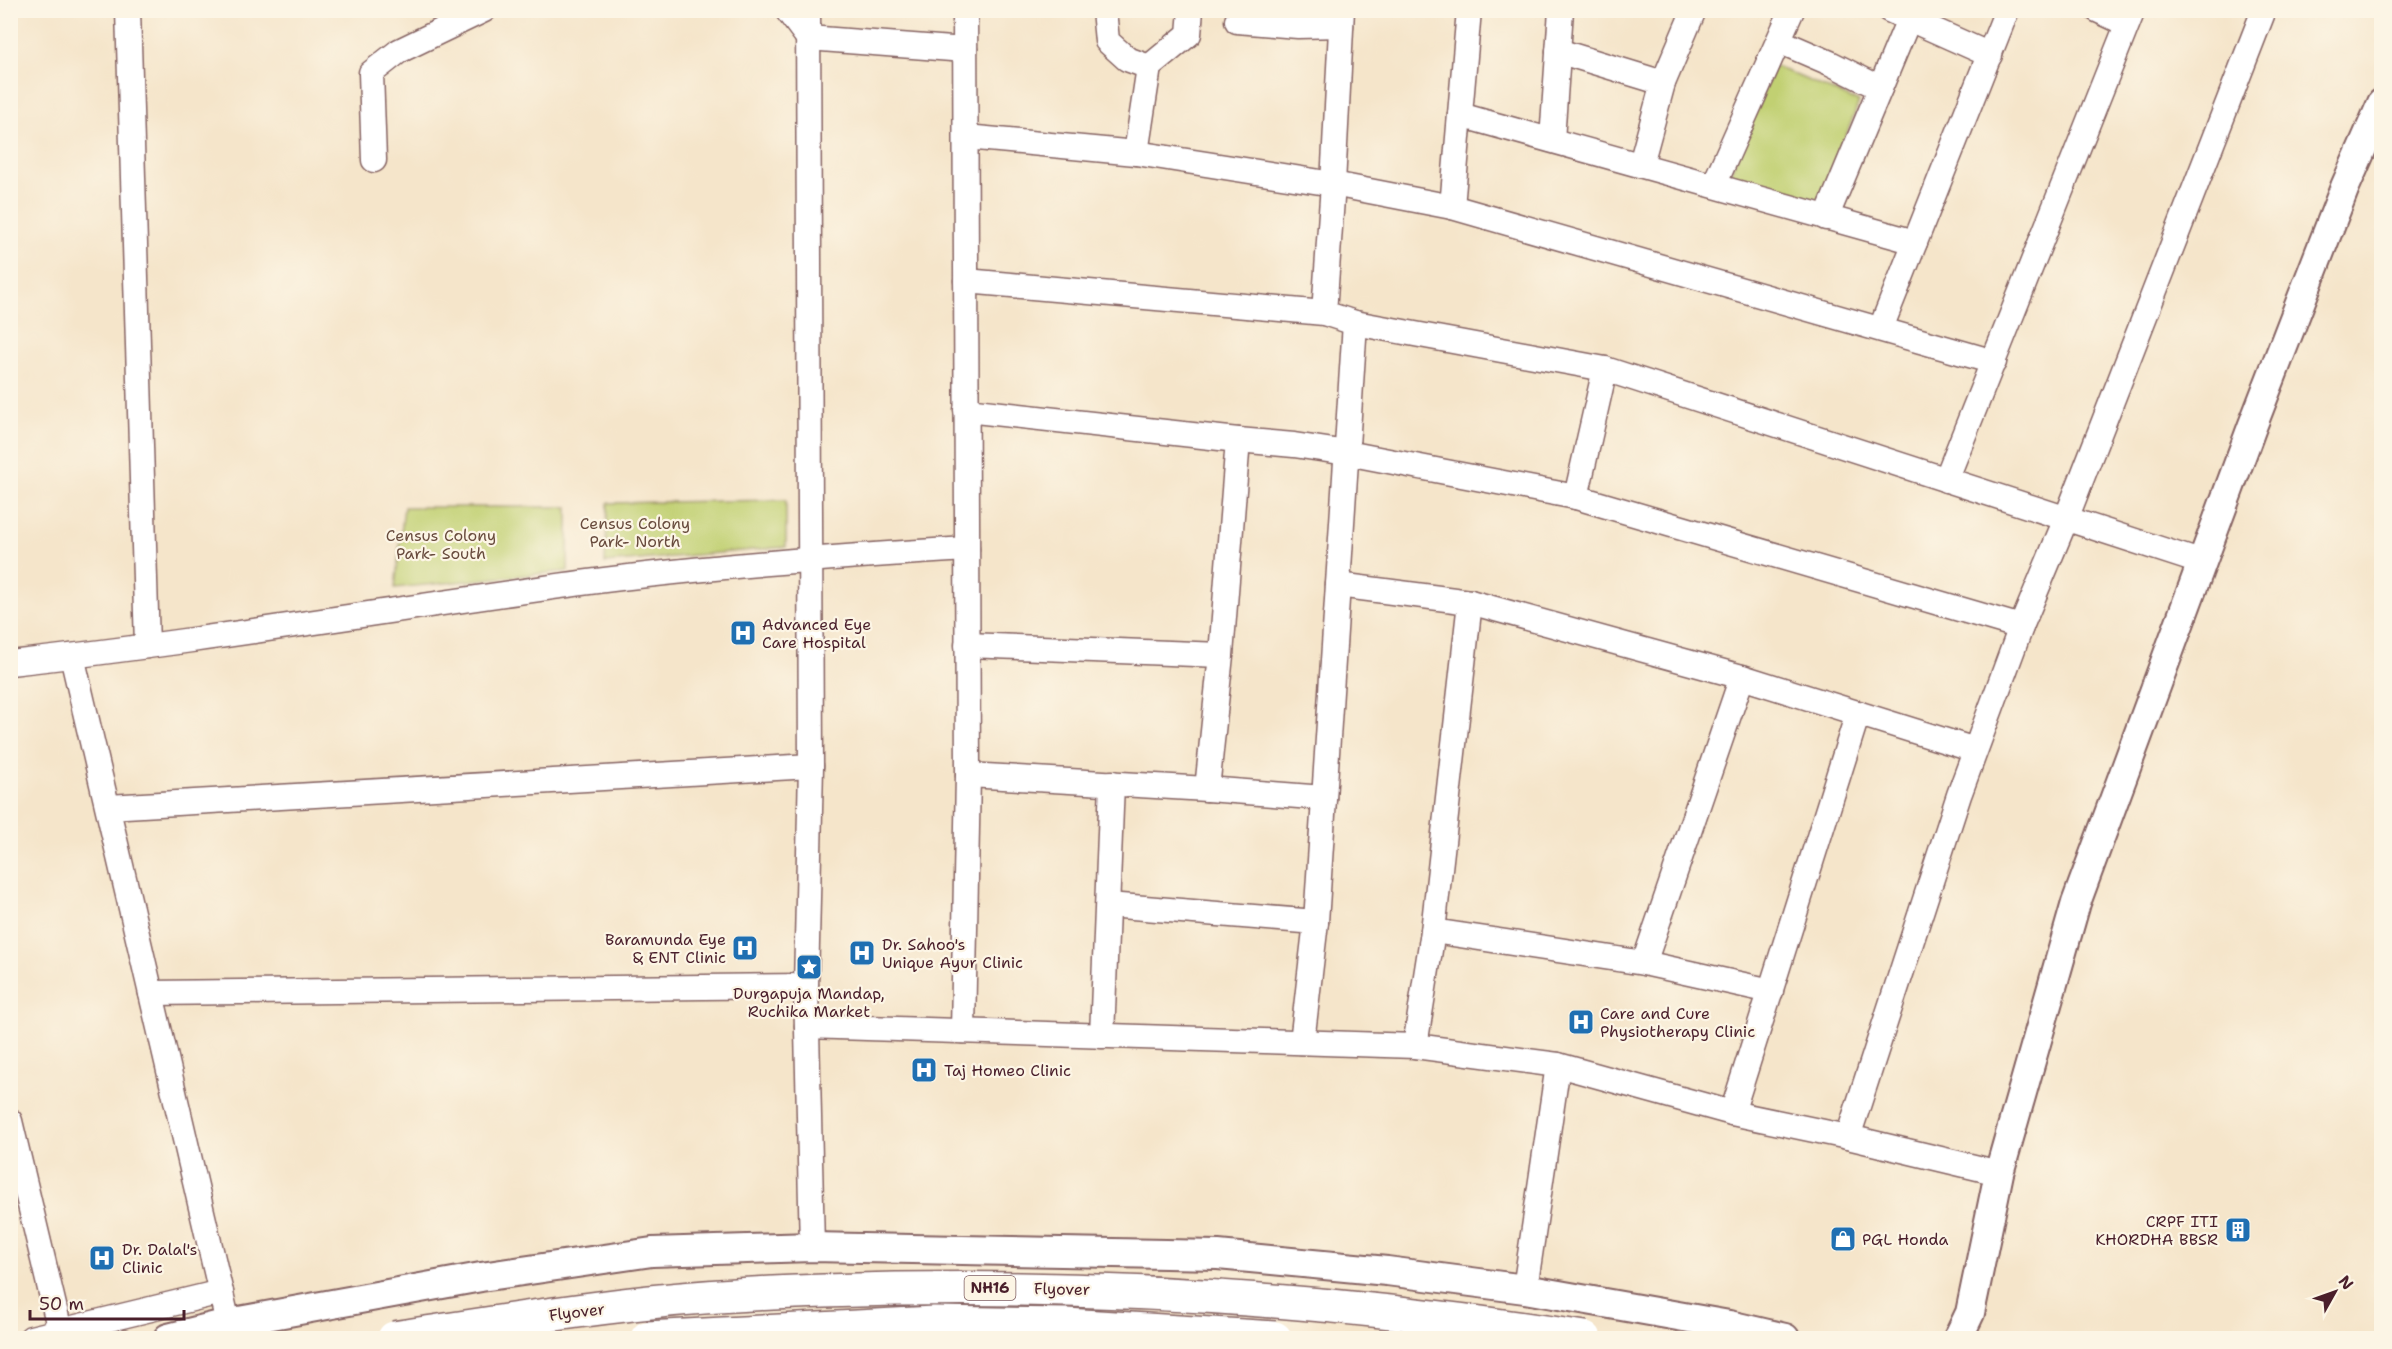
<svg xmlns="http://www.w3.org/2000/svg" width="2392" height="1349" font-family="'Shantell Sans',sans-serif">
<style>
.green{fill:#c1d072;stroke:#86784e;stroke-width:1.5}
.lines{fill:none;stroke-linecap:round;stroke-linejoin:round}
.minor-casing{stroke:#866463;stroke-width:27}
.tertiary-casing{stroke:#866463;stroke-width:32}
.minor{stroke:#fff;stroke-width:24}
.tertiary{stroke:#fff;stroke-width:28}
.trunk-bridge-casing{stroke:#866463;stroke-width:36;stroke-linecap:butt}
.trunk-bridge{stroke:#fff;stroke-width:33}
.labels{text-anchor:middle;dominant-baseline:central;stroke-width:4.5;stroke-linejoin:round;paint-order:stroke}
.shield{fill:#fcf5e5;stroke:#7f5f63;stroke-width:1.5}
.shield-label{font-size:15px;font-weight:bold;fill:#4a1f2b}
.park-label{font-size:16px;fill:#684b3d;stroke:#fcf5e5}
.poi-label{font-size:16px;fill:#4a1f2b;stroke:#fcf5e5;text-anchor:start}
.street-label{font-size:16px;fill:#4a1f2b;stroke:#fcf5e5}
</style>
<rect width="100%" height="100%" fill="#fcf5e5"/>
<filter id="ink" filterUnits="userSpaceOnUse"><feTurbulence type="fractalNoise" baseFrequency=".0167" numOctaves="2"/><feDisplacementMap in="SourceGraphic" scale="12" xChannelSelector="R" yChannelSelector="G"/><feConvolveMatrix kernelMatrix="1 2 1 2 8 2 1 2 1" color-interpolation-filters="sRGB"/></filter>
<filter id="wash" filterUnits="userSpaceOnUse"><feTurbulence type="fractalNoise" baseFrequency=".008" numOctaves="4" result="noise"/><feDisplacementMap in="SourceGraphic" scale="24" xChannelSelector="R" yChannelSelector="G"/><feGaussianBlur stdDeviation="1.35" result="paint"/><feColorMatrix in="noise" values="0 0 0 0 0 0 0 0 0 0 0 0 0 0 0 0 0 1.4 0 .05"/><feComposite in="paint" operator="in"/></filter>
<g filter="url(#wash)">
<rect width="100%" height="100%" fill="#f5e5ca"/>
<!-- green -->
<g class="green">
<polygon points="1774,66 1859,102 1818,208 1728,179"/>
<polygon points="786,500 786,547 605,563 608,503"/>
<polygon points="404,507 568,507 568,571 395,588"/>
</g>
</g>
<g filter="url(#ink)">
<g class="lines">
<!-- minor casing -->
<g class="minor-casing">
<g id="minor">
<polyline points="128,10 147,646"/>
<polyline points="787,10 808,38 965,50"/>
<polyline points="808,10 811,766 806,986 812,1247"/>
<polyline points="1104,10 1107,41 1127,59 1149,67"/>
<polyline points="1889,10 1990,55"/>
<polyline points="2097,10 2127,24"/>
<polyline points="1237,21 1298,26 1341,25"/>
<polyline points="1779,41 1830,63 1880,88"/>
<polyline points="1558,51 1663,83"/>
<polyline points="1460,115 1915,242"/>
<polyline points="966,137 1136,153 1333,184 1452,207 1994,362"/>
<polyline points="1552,140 1561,10"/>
<polyline points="1136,153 1149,67 1189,34 1191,10"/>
<polyline points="374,160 371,73 399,51 484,10"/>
<polyline points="1641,164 1663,83 1694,10"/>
<polyline points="1714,185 1792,10"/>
<polyline points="1452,207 1469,10"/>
<polyline points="1826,218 1909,19"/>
<polyline points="966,281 1324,313 1355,323 1605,369 2200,562"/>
<polyline points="1324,313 1333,184 1342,10"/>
<polyline points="1881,328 2007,10"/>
<polyline points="966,410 1238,440 1221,655 1207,789"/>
<polyline points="1238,440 1294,445 1347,453 1576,497 2021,627"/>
<polyline points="1946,480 2133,10"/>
<polyline points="1576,497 1605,369"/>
<polyline points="1338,585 1470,602 1742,677"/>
<polyline points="967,645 1221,655"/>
<polyline points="72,656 228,1323"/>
<path d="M10,663C201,642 391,609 581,583C709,566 838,557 967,549"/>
<polyline points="968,775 1207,789 1324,798"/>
<polyline points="108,807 811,766"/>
<polyline points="1108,905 1316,922"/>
<polyline points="1433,931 1644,963 1742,677 1975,750"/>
<polyline points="1644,963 1771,991"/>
<polyline points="151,993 806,986"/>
<polyline points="807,1026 1415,1046 1558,1065 1732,1113 1848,1137 1999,1173"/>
<polyline points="963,1031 968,775 965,10"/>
<polyline points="1102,1036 1112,783"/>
<polyline points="1302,1042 1316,922 1355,323"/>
<polyline points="1415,1046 1433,931 1470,602"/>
<polyline points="1732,1113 1858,713"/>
<polyline points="10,1121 60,1331"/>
<polyline points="1848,1137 1959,795 2021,627 2066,519 2264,10"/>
<polyline points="1525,1289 1558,1065"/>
<polyline points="31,1338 221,1292"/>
</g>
</g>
<!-- tertiary casing -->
<g class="tertiary-casing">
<g id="tertiary">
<polyline points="168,1338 228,1323 481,1277 652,1252 812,1247 1218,1255 1387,1271 1525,1289 1729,1325 1785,1338"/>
<polyline points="1958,1338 1970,1313 1999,1173 2076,903 2252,427 2345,187 2382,103"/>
</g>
</g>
<!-- minor -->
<use href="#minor" class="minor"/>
<!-- tertiary -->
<use href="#tertiary" class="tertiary"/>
<!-- trunk-bridge casing -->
<g class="trunk-bridge-casing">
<g id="trunk-bridge">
<path d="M394,1338C480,1325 565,1311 650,1302C732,1293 815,1291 897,1289C1128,1285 1357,1302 1585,1338"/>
<polyline points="647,1338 934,1323 1066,1325 1275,1338"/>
</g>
</g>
<!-- trunk-bridge -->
<use href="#trunk-bridge" class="trunk-bridge"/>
</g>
</g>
<!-- icons -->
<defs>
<g id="hospital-square" transform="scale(1.35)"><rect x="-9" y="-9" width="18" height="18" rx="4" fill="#1f6fb2" stroke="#fcf5e5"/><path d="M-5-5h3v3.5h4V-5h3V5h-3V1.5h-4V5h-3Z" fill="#fff"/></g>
<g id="sight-square" transform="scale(1.35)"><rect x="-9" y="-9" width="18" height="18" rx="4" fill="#1f6fb2" stroke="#fcf5e5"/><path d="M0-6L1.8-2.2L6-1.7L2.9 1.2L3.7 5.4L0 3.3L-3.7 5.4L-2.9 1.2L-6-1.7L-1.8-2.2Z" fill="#fff"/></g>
<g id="building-square" transform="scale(1.35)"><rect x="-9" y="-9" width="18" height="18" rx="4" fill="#1f6fb2" stroke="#fcf5e5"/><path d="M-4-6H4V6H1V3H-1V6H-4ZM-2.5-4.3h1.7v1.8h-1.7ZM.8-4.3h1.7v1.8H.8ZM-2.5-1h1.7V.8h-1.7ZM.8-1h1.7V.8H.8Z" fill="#fff"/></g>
<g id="shop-square" transform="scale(1.35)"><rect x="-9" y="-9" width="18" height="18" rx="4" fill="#1f6fb2" stroke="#fcf5e5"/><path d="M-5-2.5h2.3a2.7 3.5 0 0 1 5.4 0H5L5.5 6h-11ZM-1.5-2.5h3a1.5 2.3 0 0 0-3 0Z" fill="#fff"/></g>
</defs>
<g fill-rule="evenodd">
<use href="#hospital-square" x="743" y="633"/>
<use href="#hospital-square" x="745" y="948"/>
<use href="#hospital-square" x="862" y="953"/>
<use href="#sight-square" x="809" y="967"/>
<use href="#hospital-square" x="1581" y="1022"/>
<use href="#hospital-square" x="924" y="1070"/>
<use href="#building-square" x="2238" y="1230"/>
<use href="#shop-square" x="1843" y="1239"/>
<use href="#hospital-square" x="102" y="1258"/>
</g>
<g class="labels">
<!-- shield labels -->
<rect class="shield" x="964.5" y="1276" width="51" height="24" rx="4.5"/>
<g class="shield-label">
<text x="990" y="1288">NH16</text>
</g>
<!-- park labels -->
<g class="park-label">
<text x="635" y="523">Census Colony<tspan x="635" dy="18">Park- North</tspan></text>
<text x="441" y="535">Census Colony<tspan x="441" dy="18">Park- South</tspan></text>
</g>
<!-- poi labels -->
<g class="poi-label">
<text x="762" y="624">Advanced Eye<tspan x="762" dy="18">Care Hospital</tspan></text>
<text x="726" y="939" text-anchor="end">Baramunda Eye<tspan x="726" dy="18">&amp; ENT Clinic</tspan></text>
<text x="882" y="944">Dr. Sahoo's<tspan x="882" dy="18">Unique Ayur Clinic</tspan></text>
<text x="809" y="993" text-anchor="middle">Durgapuja Mandap,<tspan x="809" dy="18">Ruchika Market</tspan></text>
<text x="1600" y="1013">Care and Cure<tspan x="1600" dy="18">Physiotherapy Clinic</tspan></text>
<text x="944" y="1070">Taj Homeo Clinic</text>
<text x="2218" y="1221" text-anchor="end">CRPF ITI<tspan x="2218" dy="18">KHORDHA BBSR</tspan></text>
<text x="1862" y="1239">PGL Honda</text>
<text x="122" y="1249">Dr. Dalal's<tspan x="122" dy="18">Clinic</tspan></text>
</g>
<!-- street labels -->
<g class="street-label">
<text transform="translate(1062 1289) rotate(1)">Flyover</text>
<text transform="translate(577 1312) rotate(-7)">Flyover</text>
</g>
</g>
<!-- margin -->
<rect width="2392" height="1349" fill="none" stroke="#fcf5e5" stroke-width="36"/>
<!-- north arrow -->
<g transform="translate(2335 1292) rotate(50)" stroke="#fcf5e5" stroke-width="4.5" paint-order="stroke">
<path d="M0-4.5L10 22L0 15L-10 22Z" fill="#4a1f2b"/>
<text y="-9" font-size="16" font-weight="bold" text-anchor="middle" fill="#4a1f2b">N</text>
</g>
<!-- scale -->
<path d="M30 1310v9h154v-9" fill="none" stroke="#4a1f2b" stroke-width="3"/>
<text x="39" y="1310" font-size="18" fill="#4a1f2b" stroke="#fcf5e5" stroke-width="4.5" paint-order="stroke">50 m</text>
</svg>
